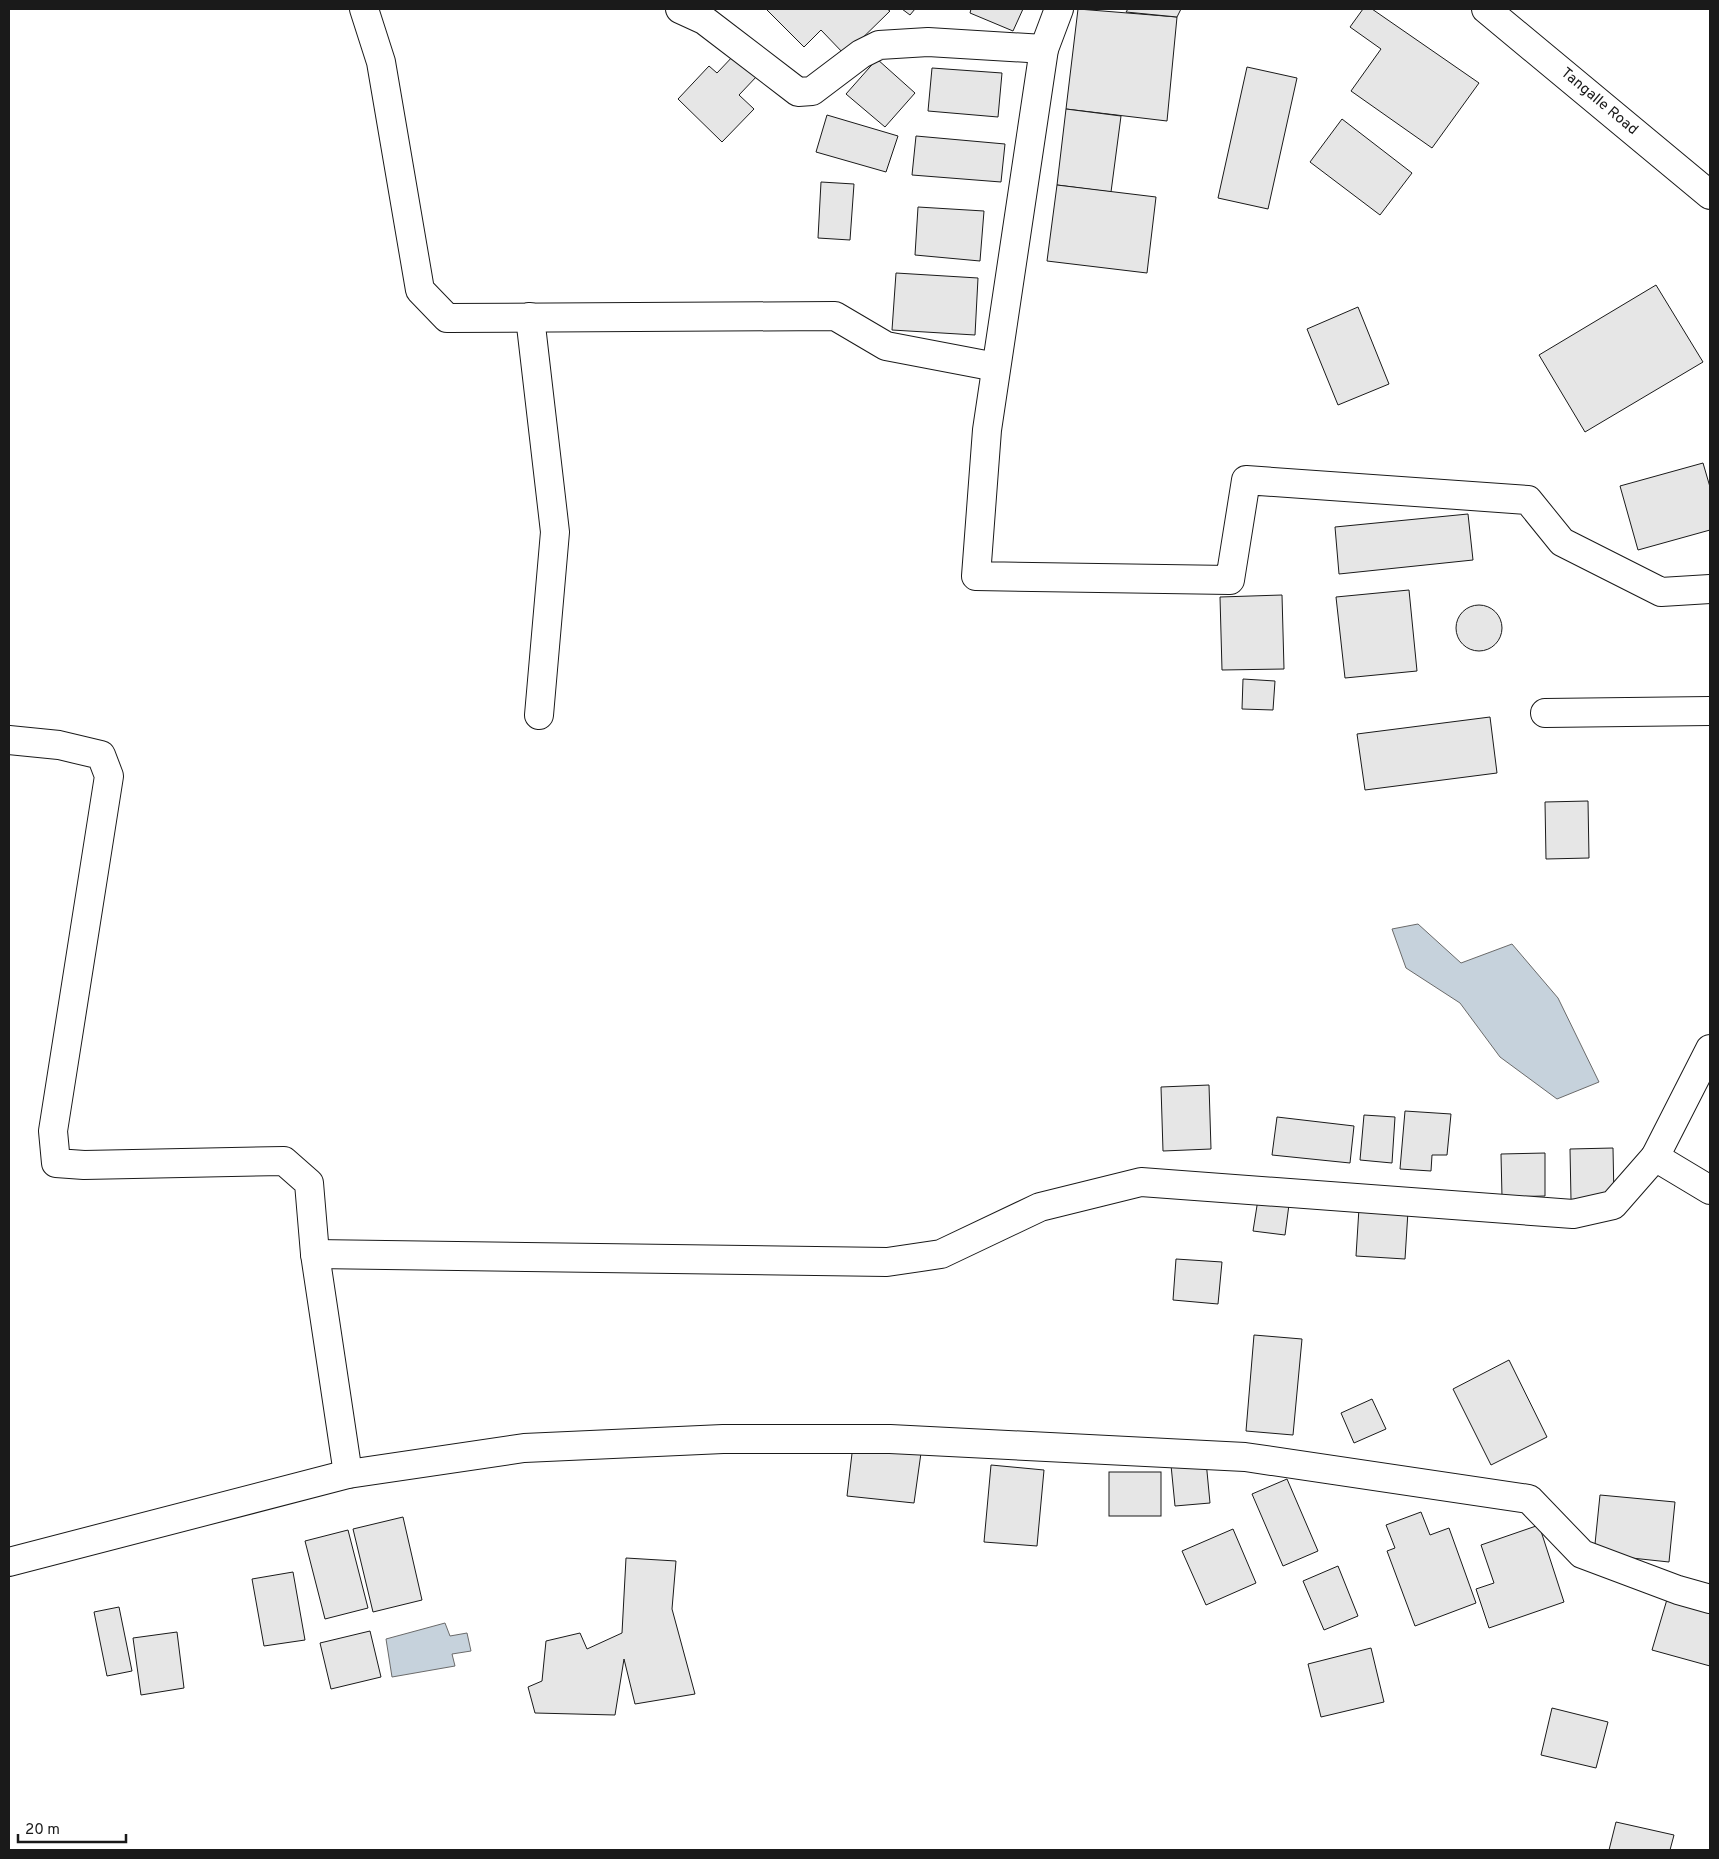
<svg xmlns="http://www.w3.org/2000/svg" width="1719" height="1859" font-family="Overpass,sans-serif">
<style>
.water{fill:#c6d2dc;stroke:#6a6a6a}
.building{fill:#e6e6e6;stroke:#1a1a1a}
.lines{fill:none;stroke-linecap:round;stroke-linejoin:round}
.minor-casing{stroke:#1a1a1a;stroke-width:30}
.highway-casing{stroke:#1a1a1a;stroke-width:30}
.minor{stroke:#fff;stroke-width:28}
.highway{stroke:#fff;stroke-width:28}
.labels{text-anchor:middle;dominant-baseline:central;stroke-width:4;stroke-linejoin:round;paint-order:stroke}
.street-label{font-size:15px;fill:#1a1a1a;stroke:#fff}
</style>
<rect width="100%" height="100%" fill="#fff"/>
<!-- water -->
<g class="water">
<polygon points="1418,924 1461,963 1512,944 1558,998 1599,1082 1557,1099 1500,1057 1460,1003 1406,968 1392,929"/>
<polygon points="445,1623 450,1636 467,1633 471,1651 452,1654 455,1666 392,1677 386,1639"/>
</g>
<!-- building -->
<g class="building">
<polygon points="768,9 887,9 890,11 845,55 821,30 804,47 767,10"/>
<polygon points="902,9 915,9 910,15"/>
<polygon points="971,9 1023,9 1013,31 970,13"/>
<polygon points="1078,9 1177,17 1167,121 1066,109"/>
<polygon points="1128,9 1181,9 1177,17 1126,12"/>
<polygon points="1363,9 1372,9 1479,83 1432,148 1351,91 1381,49 1350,27"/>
<polygon points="735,54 758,75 739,95 754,109 722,142 678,99 709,66 717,73"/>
<polygon points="877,59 915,93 885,127 846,94"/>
<polygon points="1247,67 1297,78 1268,209 1218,198"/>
<polygon points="932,68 1002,73 998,117 928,111"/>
<polygon points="1066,109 1121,116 1111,192 1057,185"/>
<polygon points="827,115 898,136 886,172 816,152"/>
<polygon points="1342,119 1412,173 1380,215 1310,162"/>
<polygon points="916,136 1005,144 1001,182 912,175"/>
<polygon points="821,182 854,184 850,240 818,238"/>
<polygon points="1057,185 1156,197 1147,273 1047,261"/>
<polygon points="918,207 984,211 980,261 915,255"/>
<polygon points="896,273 978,278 975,335 892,330"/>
<polygon points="1656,285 1703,362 1585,432 1539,355"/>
<polygon points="1358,307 1389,384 1338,405 1307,329"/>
<polygon points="1703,463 1710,487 1710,530 1638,550 1620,486"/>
<polygon points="1468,514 1473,560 1339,574 1335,527"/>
<polygon points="1409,590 1417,671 1345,678 1336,597"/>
<polygon points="1282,595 1284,669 1222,670 1220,597"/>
<circle cx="1479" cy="628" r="23"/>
<polygon points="1243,679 1275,681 1273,710 1242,709"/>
<polygon points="1490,717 1497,773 1365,790 1357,734"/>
<polygon points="1588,801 1589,858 1546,859 1545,802"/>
<polygon points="1209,1085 1211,1149 1163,1151 1161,1087"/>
<polygon points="1405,1111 1451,1114 1447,1155 1432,1155 1431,1171 1400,1169"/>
<polygon points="1364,1115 1395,1117 1392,1163 1360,1160"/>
<polygon points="1277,1117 1354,1126 1350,1163 1272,1155"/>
<polygon points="1613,1148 1614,1199 1571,1200 1570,1149"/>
<polygon points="1545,1153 1545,1196 1502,1197 1501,1154"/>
<polygon points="1259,1193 1290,1197 1285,1235 1253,1231"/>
<polygon points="1359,1208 1408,1211 1405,1259 1356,1256"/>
<polygon points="1176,1259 1222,1262 1218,1304 1173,1300"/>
<polygon points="1254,1335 1302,1339 1293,1435 1246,1431"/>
<polygon points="1509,1360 1547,1437 1491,1465 1453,1389"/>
<polygon points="1372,1399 1386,1429 1354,1443 1341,1413"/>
<polygon points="853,1445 921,1453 914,1503 847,1496"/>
<polygon points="1206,1461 1210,1503 1175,1506 1171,1465"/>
<polygon points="991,1465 1044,1470 1037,1546 984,1542"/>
<rect x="1109" y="1472" width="52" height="44"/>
<polygon points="1287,1479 1318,1551 1283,1566 1252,1494"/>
<polygon points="1600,1495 1675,1502 1669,1562 1594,1554"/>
<polygon points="1421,1512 1430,1535 1449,1528 1476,1603 1415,1626 1387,1551 1395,1548 1386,1525"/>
<polygon points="403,1517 422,1600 373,1612 353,1529"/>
<polygon points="1539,1525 1564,1602 1489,1628 1476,1589 1494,1583 1481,1545"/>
<polygon points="1233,1529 1256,1583 1206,1605 1182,1551"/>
<polygon points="348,1530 368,1608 325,1619 305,1541"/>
<polygon points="626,1558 676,1561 672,1609 695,1694 635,1704 624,1659 615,1715 535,1713 528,1687 542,1681 546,1641 580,1633 587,1649 622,1633"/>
<polygon points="1338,1566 1358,1616 1324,1630 1303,1581"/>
<polygon points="293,1572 305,1640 264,1646 252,1579"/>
<polygon points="1668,1596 1710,1608 1710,1666 1652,1650"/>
<polygon points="119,1607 132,1671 107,1676 94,1612"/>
<polygon points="370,1631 381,1677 331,1689 320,1643"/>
<polygon points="177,1632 184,1688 141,1695 133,1638"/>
<polygon points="1371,1648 1384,1702 1321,1717 1308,1664"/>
<polygon points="1552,1708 1608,1722 1596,1768 1541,1755"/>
<polygon points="1616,1822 1674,1835 1670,1850 1609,1850"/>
</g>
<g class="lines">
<!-- minor casing -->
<g class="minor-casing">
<g id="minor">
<polyline points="364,9 381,62 420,290 447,318 835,316 886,346 996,367"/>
<polyline points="680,9 704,20 798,92 812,91 861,54 879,45 928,42 1044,49"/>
<polyline points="1059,9 1044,49 987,430 976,576 1230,580 1246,480 1528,500 1562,542 1661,592 1710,589"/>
<polyline points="530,317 555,532 539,715"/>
<polyline points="1545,713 1710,711"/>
<polyline points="9,740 59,745 101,755 109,776 53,1131 56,1163 84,1165 284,1161 309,1183 315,1254 348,1474"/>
<polyline points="1655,1157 1710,1049"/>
<polyline points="315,1254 887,1262 941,1254 1040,1207 1141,1182 1573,1214 1613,1205 1655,1157 1710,1190"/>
<polyline points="9,1562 348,1474 524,1448 723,1439 890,1439 1245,1457 1529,1499 1582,1554 1678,1590 1710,1599"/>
</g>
</g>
<!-- highway casing -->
<g class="highway-casing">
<polyline id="highway" points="1486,9 1710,195"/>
</g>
<!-- minor -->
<use href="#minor" class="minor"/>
<!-- highway -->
<use href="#highway" class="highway"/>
</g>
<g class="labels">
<!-- street labels -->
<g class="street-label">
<text transform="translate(1599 102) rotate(40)">Tangalle Road</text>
</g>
</g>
<!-- border -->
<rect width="1719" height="1859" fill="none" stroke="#1a1a1a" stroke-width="20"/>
<!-- scale -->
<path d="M18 1834v8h108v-8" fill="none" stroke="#1a1a1a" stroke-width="2.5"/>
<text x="25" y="1834" font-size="15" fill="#1a1a1a" stroke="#ffffff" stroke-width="4" paint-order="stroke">20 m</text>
</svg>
